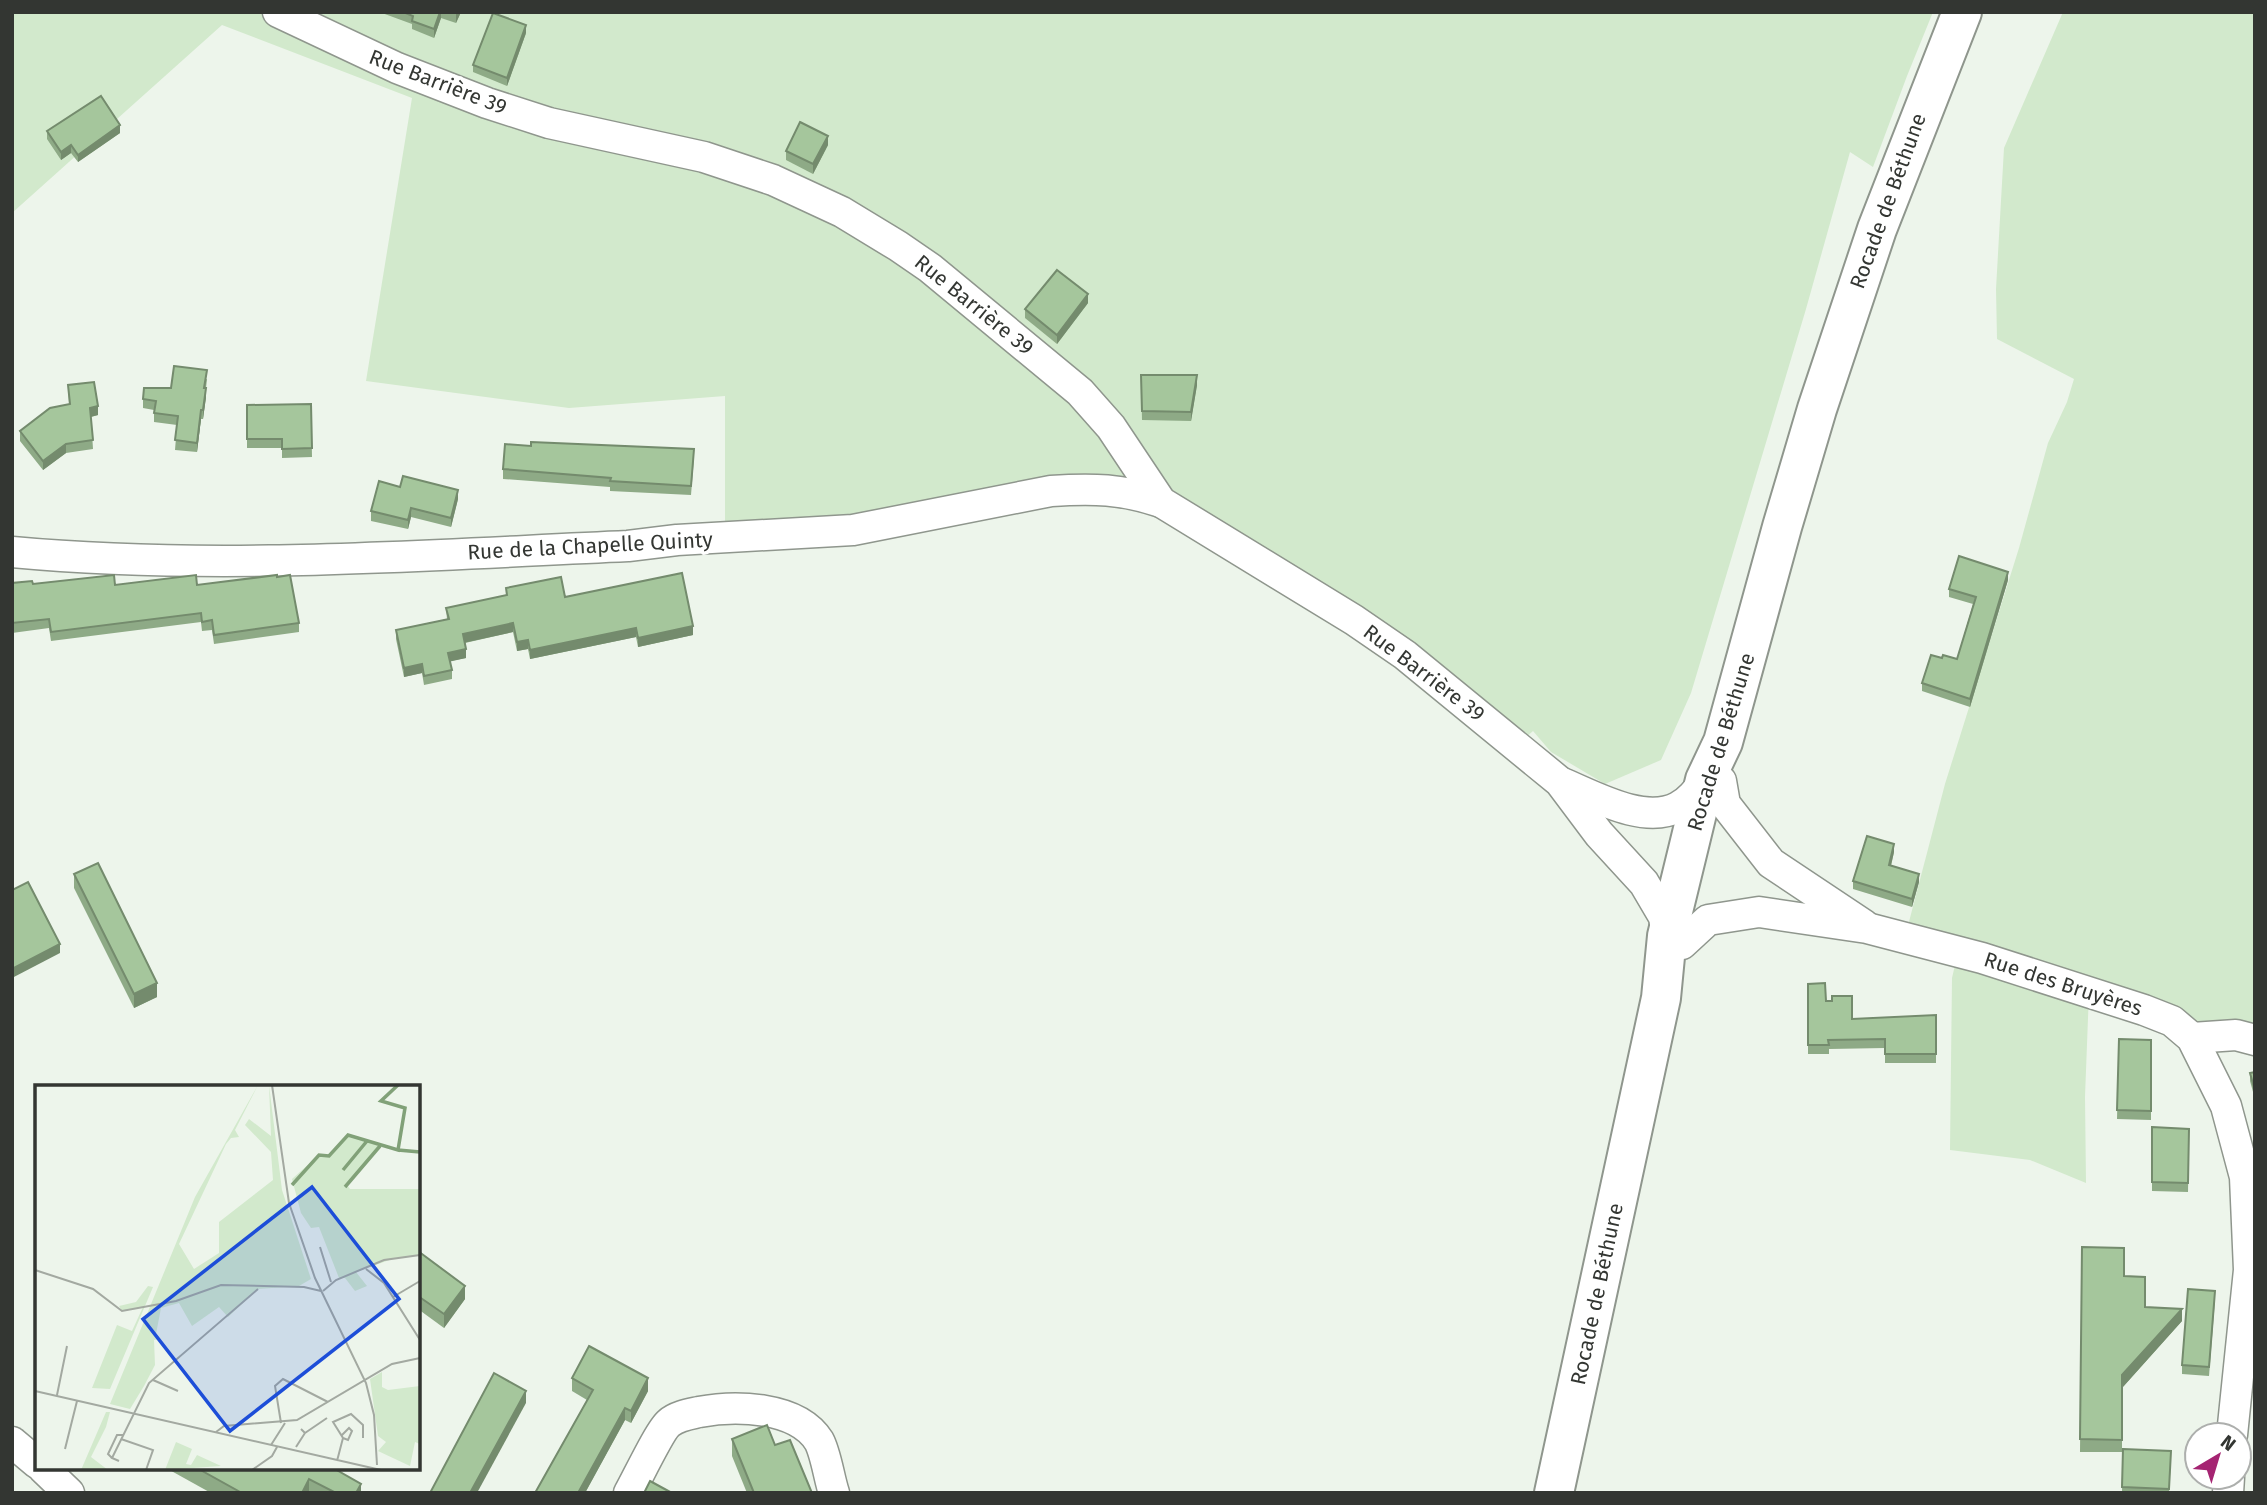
<svg xmlns="http://www.w3.org/2000/svg" width="2267" height="1505" font-family="'Fira Sans',sans-serif">
<style>
.green{fill:#d2e9cc}
.lines{fill:none;stroke-linecap:round;stroke-linejoin:round}
.minor-casing{stroke:#8f968d;stroke-width:33}
.primary-casing{stroke:#8f968d;stroke-width:42}
.minor{stroke:#fff;stroke-width:30}
.primary{stroke:#fff;stroke-width:38}
.wall{fill:#8eaa86}
.shaded-wall{fill:#748b6d}
.building{fill:#a5c69c;stroke:#748b6d;stroke-width:2}
.labels{text-anchor:middle;dominant-baseline:central;stroke-width:7;stroke-linejoin:round;paint-order:stroke}
.street-label{font-size:21px;fill:#333632;stroke:#fff}
.inset-river{fill:none;stroke:#81a178;stroke-width:3.5}
.inset-road{fill:none;stroke:#a3a9a1;stroke-width:2}
.view{fill:#1d4ed8;fill-opacity:0.15;stroke:#1d4ed8;stroke-width:3.5}
.inset-edge{fill:none;stroke:#333632;stroke-width:3.5}
</style>
<rect width="100%" height="100%" fill="#edf5eb"/>
<!-- green -->
<g class="green">
<polygon points="16,12 1933,12 1907,76 1873,167 1850,152 1806,309 1691,693 1661,760 1605,784 1551,752 1533,731 1517,745 1405,655 1111,489 725,538 725,396 569,408 366,381 412,98 222,25 12,213 12,15"/>
<polygon points="2063,12 2255,12 2255,1040 2089,992 2085,1097 2086,1183 2030,1160 1950,1150 1952,978 1958,952 1905,937 1945,784 2019,548 2048,443 2067,402 2074,379 1997,339 1996,289 2004,148"/>
</g>
<g class="lines">
<!-- minor casing -->
<g class="minor-casing">
<g id="minor">
<polyline points="278,12 397,68 487,103 549,123 704,157 773,180 842,212 898,246 930,268 1080,392 1111,427 1161,502 1354,620 1405,655 1560,782 1599,834 1644,883 1664,917 1667,936"/>
<path d="M12,552C217,571 423,555 628,546L677,540L853,530L1051,491C1093,488 1122,489 1161,502"/>
<polyline points="1721,781 1725,804 1771,863 1864,925"/>
<path d="M1562,783C1594,796 1644,825 1678,807C1690,801 1697,791 1705,780"/>
<polyline points="1682,944 1708,920 1759,912 1867,928 1982,958 2144,1010 2172,1021 2192,1038 2226,1106 2245,1177 2249,1270 2232,1435"/>
<polyline points="2192,1038 2236,1035 2255,1040"/>
<polyline points="12,1442 37,1463"/>
<polyline points="43,1468 69,1493"/>
<path d="M629,1493C637,1479 660,1430 669,1423C677,1416 690,1414 699,1412C735,1405 797,1406 819,1441C826,1454 829,1478 834,1493"/>
<polyline points="2228,1493 2229,1477"/>
</g>
</g>
<!-- primary casing -->
<g class="primary-casing">
<polyline id="primary" points="1554,1493 1661,998 1667,936 1705,780 1723,742 1782,527 1817,409 1877,229 1962,12"/>
</g>
<!-- minor -->
<use href="#minor" class="minor"/>
<!-- primary -->
<use href="#primary" class="primary"/>
</g>
<!-- wall -->
<g class="wall">
<polygon points="382,12 461,12 456,23 441,18 434,38 412,29 412,24 382,13"/>
<polygon points="526,33 507,86 473,72 473,65"/>
<polygon points="47,131 120,133 78,162 71,153 61,160 47,139"/>
<polygon points="828,145 813,174 786,160 786,151"/>
<polygon points="1088,303 1057,344 1025,318 1025,309"/>
<polygon points="1141,375 1197,385 1191,421 1142,420"/>
<polygon points="207,379 206,388 206,397 203,419 201,419 197,452 175,450 177,425 154,422 154,410 143,408 143,399"/>
<polygon points="68,385 98,415 91,417 93,449 66,453 43,470 20,441 20,431 69,404"/>
<polygon points="311,404 312,457 282,458 282,448 247,448 247,405"/>
<polygon points="694,458 691,495 610,491 610,487 503,479 503,469"/>
<polygon points="400,487 458,499 451,527 411,517 408,529 371,521 371,511"/>
<polygon points="2008,580 1970,707 1922,691 1922,683 1942,658 1957,659 1973,604 1949,597 1949,589"/>
<polygon points="12,583 33,584 197,585 299,623 299,632 214,644 212,630 202,631 201,622 51,641 49,628 12,633"/>
<polygon points="506,588 565,597 693,635 638,647 636,637 530,659 528,649 517,651 513,632 465,643 466,658 450,661 452,670 452,679 424,685 422,673 404,677 396,639 396,630 447,619 446,608 506,595"/>
<polygon points="1894,852 1891,866 1919,882 1912,907 1853,889 1853,881"/>
<polygon points="74,874 157,997 134,1008 74,888"/>
<polygon points="1808,984 1826,1001 1852,1019 1936,1015 1936,1063 1885,1063 1885,1048 1829,1049 1829,1054 1808,1054"/>
<polygon points="2119,1039 2151,1040 2151,1120 2117,1119"/>
<polygon points="2255,1072 2255,1099 2250,1081 2250,1073"/>
<polygon points="2152,1127 2189,1129 2188,1192 2152,1191"/>
<polygon points="2082,1247 2124,1276 2145,1307 2182,1321 2122,1388 2122,1452 2080,1452"/>
<polygon points="418,1251 465,1299 444,1328 418,1309"/>
<polygon points="2215,1300 2209,1376 2182,1374 2182,1365"/>
<polygon points="572,1378 648,1391 631,1423 625,1420 585,1493 535,1493 587,1400 572,1391"/>
<polygon points="732,1439 775,1445 812,1493 747,1493 732,1456"/>
<polygon points="2123,1449 2171,1460 2169,1493 2122,1493"/>
<polygon points="166,1468 333,1468 361,1493 211,1493"/>
</g>
<!-- shaded-wall -->
<g class="shaded-wall">
<polygon points="440,12 441,12 441,18 434,38 434,29"/>
<polygon points="457,12 461,12 456,23 456,14"/>
<polygon points="526,25 526,33 507,86 507,78"/>
<polygon points="120,125 120,133 78,162 78,155"/>
<polygon points="828,136 828,145 813,174 813,164"/>
<polygon points="71,145 71,153 61,160 61,152"/>
<polygon points="1088,294 1088,303 1057,344 1057,335"/>
<polygon points="1197,375 1197,385 1191,421 1191,412"/>
<polygon points="206,388 206,397 203,419 203,410"/>
<polygon points="98,406 98,415 90,417 90,408"/>
<polygon points="201,410 201,419 197,452 197,443"/>
<polygon points="66,444 66,453 43,470 43,461"/>
<polygon points="458,490 458,499 451,527 451,518"/>
<polygon points="411,508 411,517 408,529 408,520"/>
<polygon points="2008,572 2008,580 1970,707 1970,699"/>
<polygon points="513,623 513,632 463,643 463,634"/>
<polygon points="693,626 693,635 638,647 638,638"/>
<polygon points="636,628 636,637 530,659 530,650"/>
<polygon points="528,640 528,649 517,651 517,642"/>
<polygon points="466,649 466,658 448,662 448,653"/>
<polygon points="422,664 422,673 404,677 404,668"/>
<polygon points="1894,844 1894,852 1889,873 1889,865"/>
<polygon points="1919,874 1919,882 1912,907 1912,899"/>
<polygon points="60,944 60,953 12,978 12,969"/>
<polygon points="157,983 157,997 134,1008 134,994"/>
<polygon points="465,1286 465,1299 444,1328 444,1314"/>
<polygon points="2182,1309 2182,1321 2122,1388 2122,1452 2122,1375"/>
<polygon points="648,1378 648,1391 631,1423 631,1411"/>
<polygon points="526,1391 526,1403 477,1493 470,1493"/>
<polygon points="625,1408 625,1420 585,1493 578,1493"/>
<polygon points="309,1479 309,1493 302,1493"/>
<polygon points="361,1484 361,1493 356,1493"/>
</g>
<!-- building -->
<g class="building">
<polygon points="403,12 440,12 434,29 412,21 413,16"/>
<polygon points="493,13 526,25 507,78 473,65"/>
<polygon points="101,96 120,125 78,155 71,145 61,152 47,131"/>
<polygon points="800,122 828,136 813,164 786,151"/>
<polygon points="1057,270 1088,294 1057,335 1025,309"/>
<polygon points="174,366 207,370 204,388 206,388 203,410 201,410 197,443 175,440 178,416 154,413 156,401 143,399 144,388 171,388"/>
<polygon points="1141,375 1197,375 1191,412 1142,411"/>
<polygon points="94,382 98,406 90,408 93,440 66,444 43,461 20,431 50,408 70,404 68,385"/>
<polygon points="311,404 312,448 282,449 282,439 247,439 247,405"/>
<polygon points="531,442 694,449 691,486 610,481 611,478 503,469 505,444 531,446"/>
<polygon points="403,476 458,490 451,518 411,508 408,520 371,511 379,481 400,487"/>
<polygon points="1959,556 2008,572 1970,699 1922,683 1931,655 1942,658 1943,655 1957,659 1976,597 1949,589"/>
<polygon points="682,573 693,626 638,638 636,628 530,650 528,640 517,642 513,623 463,634 466,649 448,653 452,670 424,676 422,664 404,668 396,630 449,619 446,608 507,595 506,588 561,577 565,597"/>
<polygon points="114,575 115,585 196,575 197,585 277,575 277,577 290,575 299,623 214,635 212,620 202,622 201,613 51,632 49,619 12,623 12,583 32,581 33,584"/>
<polygon points="1867,836 1894,844 1889,865 1919,874 1912,899 1853,881"/>
<polygon points="98,863 157,983 134,994 74,874"/>
<polygon points="28,882 60,944 12,969 12,890"/>
<polygon points="1825,983 1826,1001 1832,1001 1832,996 1852,996 1852,1019 1936,1015 1936,1054 1885,1054 1885,1039 1828,1040 1829,1045 1808,1045 1808,984"/>
<polygon points="2119,1039 2151,1040 2151,1111 2117,1110"/>
<polygon points="2255,1072 2255,1091 2250,1073"/>
<polygon points="2152,1127 2189,1129 2188,1183 2152,1182"/>
<polygon points="2082,1247 2124,1248 2124,1276 2145,1277 2145,1307 2182,1309 2122,1375 2122,1440 2080,1439"/>
<polygon points="418,1251 465,1286 444,1314 418,1296"/>
<polygon points="2188,1289 2215,1291 2209,1367 2182,1365"/>
<polygon points="589,1346 648,1378 631,1411 625,1408 578,1493 535,1493 593,1390 572,1378"/>
<polygon points="494,1373 526,1391 470,1493 430,1493"/>
<polygon points="767,1425 775,1445 790,1440 812,1493 754,1493 732,1439"/>
<polygon points="2123,1449 2171,1451 2169,1489 2122,1487"/>
<polygon points="197,1468 333,1468 361,1484 356,1493 336,1493 309,1479 302,1493 242,1493"/>
<polygon points="650,1481 672,1493 644,1493"/>
</g>
<g class="labels">
<!-- street labels -->
<g class="street-label">
<text transform="translate(438 82) rotate(21)">Rue Barrière 39</text>
<text transform="translate(1888 201) rotate(-70)">Rocade de Béthune</text>
<text transform="translate(974 305) rotate(39)">Rue Barrière 39</text>
<text transform="translate(590 546) rotate(-3)">Rue de la Chapelle Quinty</text>
<text transform="translate(1424 673) rotate(37)">Rue Barrière 39</text>
<text transform="translate(1721 742) rotate(-73)">Rocade de Béthune</text>
<text transform="translate(2063 984) rotate(18)">Rue des Bruyères</text>
<text transform="translate(1597 1294) rotate(-78)">Rocade de Béthune</text>
</g>
</g>
<!-- overview -->
<g transform="translate(35 1085)">
<rect width="385" height="385" fill="#edf5eb"/>
<path d="M223,0L200,45L204,52L196,53L191,59L144,159L159,184L184,168V137L238,95L236,67L210,40L214,34L236,51L234,0L247,105L276,194L264,201L223,204L193,232L184,222L157,241L144,218L126,223L121,249L125,254L119,255L120,280L109,301L95,324L75,319L160,112ZM313,50L345,61L312,100L315,104H385V170L360,173L321,187L332,201L320,206L310,193H304L284,142L276,143L266,128L257,94L284,70L294,71ZM113,201L118,202L75,304L57,303L82,240L97,246L108,222L87,226L84,221L101,217ZM347,287V302L353,305L385,301V359L380,357L375,381L343,366L351,357L343,351L335,294ZM71,327H75L71,342L56,372L73,385H46ZM141,357L157,364L151,379L156,380L162,370L186,381L130,385Z" fill="#d2e9cc"/>
<path class="inset-river" d="M363,65L385,67M308,85L332,56M257,100L284,70L294,71L313,50L363,65L370,23L346,16L363,0M310,102L345,61"/>
<path class="inset-road" d="M237,0L254,118L280,193L331,298L339,330L342,380M285,162L296,197M331,184L349,198L385,255M0,185L58,204L87,226L141,216L186,200L269,202L286,206M288,206L301,195L349,175L385,170M358,212L385,196M118,295L143,306M0,306L346,385M22,310L32,261M246,338L240,301L248,294L293,317M181,347L189,341L262,335L357,279L385,273M270,348L292,333M306,351L314,343L317,346L313,355L308,353M86,354L118,365L111,385M236,360L250,338M261,362L270,348L266,344M30,364L42,316M77,373L73,369L82,350H88M84,376L77,373L114,298L223,204M302,376L308,353L298,337L316,329L328,340V353M217,385L237,371L242,362"/>
<path class="view" d="M277,102L364,214L195,346L108,234Z"/>
<rect width="385" height="385" class="inset-edge"/>
</g>
<!-- border -->
<rect width="2267" height="1505" fill="none" stroke="#333632" stroke-width="28"/>
<!-- north arrow -->
<g transform="translate(2218 1456) rotate(38)"><circle r="33" fill="#ffffff" stroke="#adafad" stroke-width="2"/>
<path d="M0-5L12 26L0 18L-12 26Z" fill="#a52472"/>
<text y="-10" font-size="19" font-weight="bold" text-anchor="middle" fill="#333632">N</text>
</g>
</svg>
